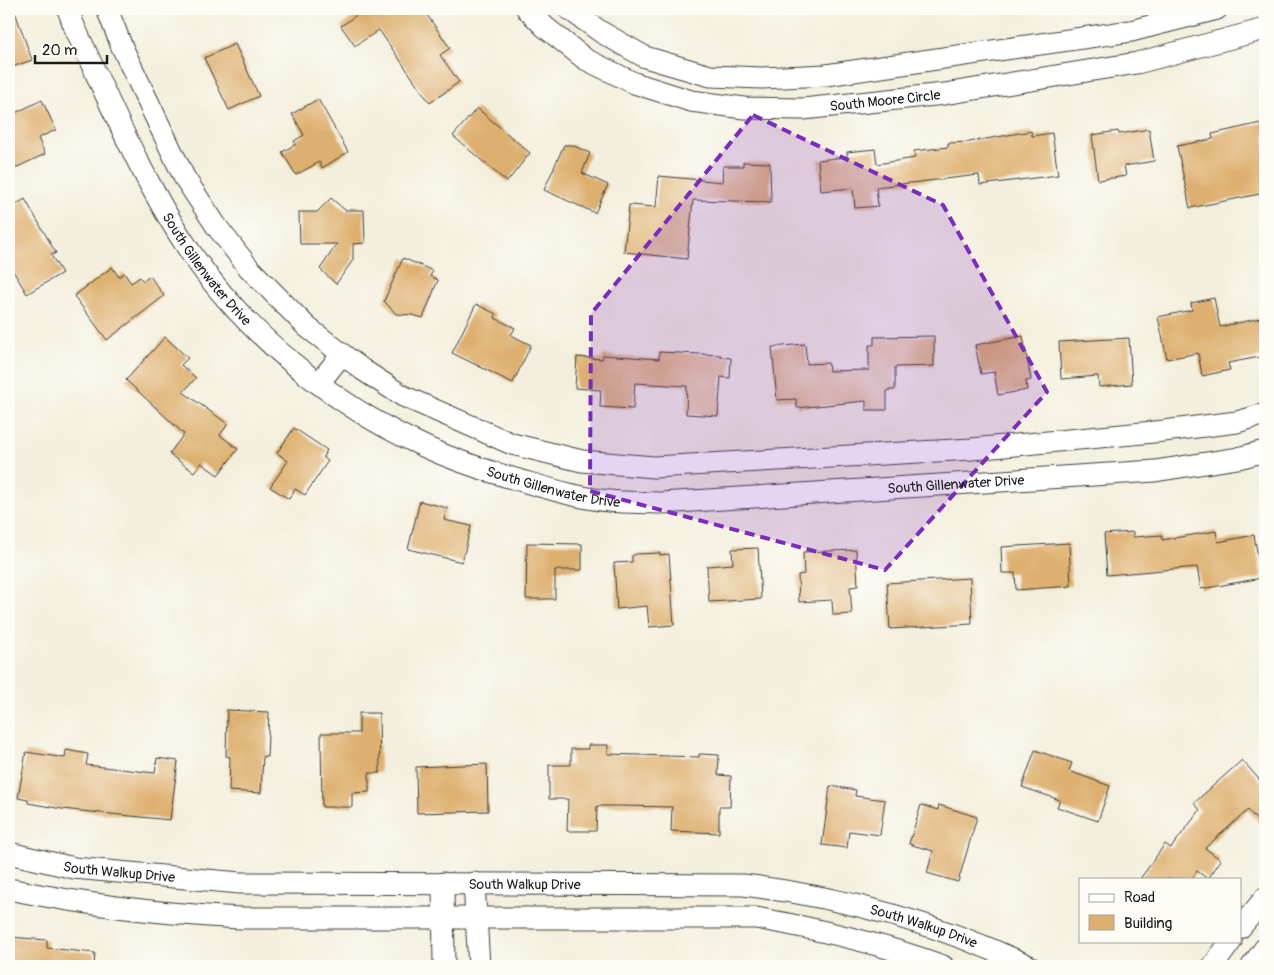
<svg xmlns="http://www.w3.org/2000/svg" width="1274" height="975" font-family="Pangolin,sans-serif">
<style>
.building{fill:#deb06f}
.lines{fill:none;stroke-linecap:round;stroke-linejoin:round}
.minor-casing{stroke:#3c3c39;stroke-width:23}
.minor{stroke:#fff;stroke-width:21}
.marked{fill:#7b2cbf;fill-opacity:0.2;stroke:#7b2cbf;stroke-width:4;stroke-dasharray:10 6;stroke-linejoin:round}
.labels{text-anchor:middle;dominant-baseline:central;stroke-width:4.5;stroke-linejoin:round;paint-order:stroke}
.street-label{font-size:14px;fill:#1c1c1c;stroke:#fdfcf7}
</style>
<rect width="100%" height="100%" fill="#fdfcf7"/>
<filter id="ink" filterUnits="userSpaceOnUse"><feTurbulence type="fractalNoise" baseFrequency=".02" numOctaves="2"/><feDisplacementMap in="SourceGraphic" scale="10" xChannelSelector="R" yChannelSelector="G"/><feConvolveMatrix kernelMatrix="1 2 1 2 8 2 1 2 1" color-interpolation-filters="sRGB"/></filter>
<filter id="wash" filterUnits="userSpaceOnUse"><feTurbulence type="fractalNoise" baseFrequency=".0096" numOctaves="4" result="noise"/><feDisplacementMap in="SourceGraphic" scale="20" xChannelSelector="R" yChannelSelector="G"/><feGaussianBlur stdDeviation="1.12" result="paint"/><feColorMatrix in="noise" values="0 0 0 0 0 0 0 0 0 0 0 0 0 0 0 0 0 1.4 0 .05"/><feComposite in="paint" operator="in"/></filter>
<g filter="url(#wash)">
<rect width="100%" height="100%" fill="#f3efdc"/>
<g id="blocks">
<!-- building -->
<g class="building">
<polygon points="9,9 14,9 32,60 9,68"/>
<polygon points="365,9 423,9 450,48 440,55 459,82 430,103 379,30 355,46 341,26"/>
<polygon points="235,44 259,96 229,110 204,58"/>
<polygon points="318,99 348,152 322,168 319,162 296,175 282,152 296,144 294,141 304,135 292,114"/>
<polygon points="42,100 56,130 38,138 45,154 9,171 9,116"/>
<polygon points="477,108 530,153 507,182 453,136"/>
<polygon points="1265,122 1265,193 1190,208 1177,146 1213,139 1212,134"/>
<polygon points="1149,129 1154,161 1124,166 1126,176 1098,180 1092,135 1118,131 1119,134"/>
<polygon points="1031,131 1032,136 1052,133 1058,175 980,185 979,175 876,187 878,206 855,208 853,188 821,191 818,160 847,157 847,152 875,149 877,164 915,158 914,151 948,147 948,143 969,142"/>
<polygon points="564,145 572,145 590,153 582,173 608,185 595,213 544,190"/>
<polygon points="743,162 770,163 771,202 693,200 687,259 624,252 629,205 656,207 659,176 722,182 723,166 743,166"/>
<polygon points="331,198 345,210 364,210 365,243 353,244 353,260 336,284 320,269 337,244 300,244 299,212 317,212"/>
<polygon points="25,199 56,253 51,255 62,273 27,294 9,264 9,209"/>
<polygon points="403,258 433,271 430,276 438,280 423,318 412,315 396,314 384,301"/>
<polygon points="112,267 119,277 124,273 131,283 140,277 143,281 150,276 164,296 107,340 74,296"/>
<polygon points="1214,298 1220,327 1265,317 1265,356 1228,363 1230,370 1202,376 1198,353 1167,359 1158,317 1192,310 1191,303"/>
<polygon points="476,304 496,314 495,318 515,328 511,335 531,345 513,383 452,353"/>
<polygon points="934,336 934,366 895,367 895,390 887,390 887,410 866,410 866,401 797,408 796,399 777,400 772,347 805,344 807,364 828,363 829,371 869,370 869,345 874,345 874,337"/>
<polygon points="1023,336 1031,380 1026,381 1027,390 998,395 994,372 981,374 975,345"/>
<polygon points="165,337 188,358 181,365 196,378 183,392 228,424 220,435 238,449 218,475 201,463 194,472 169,454 184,434 126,380"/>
<polygon points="1129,338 1132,384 1099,387 1098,376 1061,379 1059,342"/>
<polygon points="659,352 721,355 721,357 731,358 730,378 721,377 718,416 686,414 687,386 635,383 633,409 600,407 601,390 575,388 577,357 602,359 603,355 659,359"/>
<polygon points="294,428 327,450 323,457 328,461 305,495 295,489 289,499 270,487 288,461 277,453"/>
<polygon points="420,501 447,508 444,520 471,526 462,562 408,549"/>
<polygon points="1216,531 1218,542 1254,535 1262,578 1201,589 1197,567 1107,575 1104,534 1133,532 1133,537 1162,535 1162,540"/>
<polygon points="527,543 582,544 582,570 555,570 555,599 526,599"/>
<polygon points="1069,543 1071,586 1016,590 1015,573 1002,573 1001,547"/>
<polygon points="758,548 761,599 709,602 707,566 733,564 732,549"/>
<polygon points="856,550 858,586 850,587 852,614 833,615 832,600 799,602 798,575 804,574 803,552"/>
<polygon points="660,553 660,555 669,554 674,625 649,627 647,606 617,609 614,563 632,562 632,556 636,554"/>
<polygon points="970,578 972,624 890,629 887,583"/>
<polygon points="227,710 269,712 267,757 263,756 261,793 229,791 230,757 226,756"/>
<polygon points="359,713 379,713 380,773 369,773 369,792 352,793 352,807 322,807 321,733 359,733"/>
<polygon points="588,745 608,745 608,754 699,757 699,754 719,755 718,775 731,776 730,807 719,807 719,833 671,831 672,807 620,806 597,806 596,831 567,831 568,799 549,799 549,765 571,765 571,749 588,749"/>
<polygon points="66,750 88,754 86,765 155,773 157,758 178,761 170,820 62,809 28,803 28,800 18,798 26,752 65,758"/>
<polygon points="1035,750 1072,763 1069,771 1110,786 1098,821 1057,807 1060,800 1022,787"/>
<polygon points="1242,760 1265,786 1265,830 1248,810 1205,848 1221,860 1208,879 1197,871 1192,879 1140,879 1165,844 1171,848 1200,810 1194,803"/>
<polygon points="487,764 488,811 417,813 416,767"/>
<polygon points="830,786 856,790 855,796 885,800 880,835 849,831 847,848 822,845"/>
<polygon points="921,805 938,810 939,805 977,817 958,882 927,873 933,851 909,844"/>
<polygon points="9,937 47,940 47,948 95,953 94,966 9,966"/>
</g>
</g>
</g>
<g filter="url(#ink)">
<use href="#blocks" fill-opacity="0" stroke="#3c3c39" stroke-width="1"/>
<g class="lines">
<!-- minor casing -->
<g class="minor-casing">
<g id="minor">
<path id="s1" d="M68,9L74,26C110,103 143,182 191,253C246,333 331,403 419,444C452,460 487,471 522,481C550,489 579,498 609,501C626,503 644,502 661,503L1155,471L1238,458L1265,451"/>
<polyline points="107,9 122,47 184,177 217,227 249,268 307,327 363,370 403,396 512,444 582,461 654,467 972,449 1164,431 1237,422 1265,414"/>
<path id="s2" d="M527,9L545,27L585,59L634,83L691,101L744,108L803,109L944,94L1137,63L1265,29"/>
<polyline points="569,9 601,32 645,57 710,76 762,78 826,75 1131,31 1217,9"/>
<polyline points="319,383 342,354"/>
<path id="s3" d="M9,853L74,868L240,883L743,885C844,897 937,923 1029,966"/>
<polyline points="443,883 444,966"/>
<polyline points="474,883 479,966"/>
<path d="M9,889C86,905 162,914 241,918H756C819,929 883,944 943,966"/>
<polyline points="1240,928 1265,898"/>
<polyline points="1213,966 1231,941"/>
<polyline points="1252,966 1265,948"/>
</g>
</g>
<!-- minor -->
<use href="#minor" class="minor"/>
</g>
</g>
<!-- marked area -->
<path class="marked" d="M753,115L943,205L1047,392L885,570L590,491L591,314Z"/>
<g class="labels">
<!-- street labels -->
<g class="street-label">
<text stroke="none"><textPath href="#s2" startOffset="386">South Moore Circle</textPath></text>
<text stroke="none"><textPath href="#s1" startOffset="296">South Gillenwater Drive</textPath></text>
<text stroke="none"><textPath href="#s1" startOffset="716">South Gillenwater Drive</textPath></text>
<text stroke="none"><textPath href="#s1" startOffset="1121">South Gillenwater Drive</textPath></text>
<text stroke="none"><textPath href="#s3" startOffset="112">South Walkup Drive</textPath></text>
<text stroke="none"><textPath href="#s3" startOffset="518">South Walkup Drive</textPath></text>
<text stroke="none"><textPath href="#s3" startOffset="922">South Walkup Drive</textPath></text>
</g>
</g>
<!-- margin -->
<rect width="1274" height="975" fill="none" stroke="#fdfcf7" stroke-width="30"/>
<!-- legend -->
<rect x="1079" y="878" width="162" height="65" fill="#fdfcf7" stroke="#a3a29f"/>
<rect x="1089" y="894" width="25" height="8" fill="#ffffff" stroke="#a3a29f"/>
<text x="1124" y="902" font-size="15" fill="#1c1c1c">Road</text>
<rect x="1089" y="915" width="25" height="15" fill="#deb06f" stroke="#a3a29f"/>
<text x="1124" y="928" font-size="15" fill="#1c1c1c">Building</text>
<!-- scale -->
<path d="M35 55v8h72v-8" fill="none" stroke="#1c1c1c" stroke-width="2.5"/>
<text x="42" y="55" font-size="15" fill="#1c1c1c" stroke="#fdfcf7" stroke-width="4" paint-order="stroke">20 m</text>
</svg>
